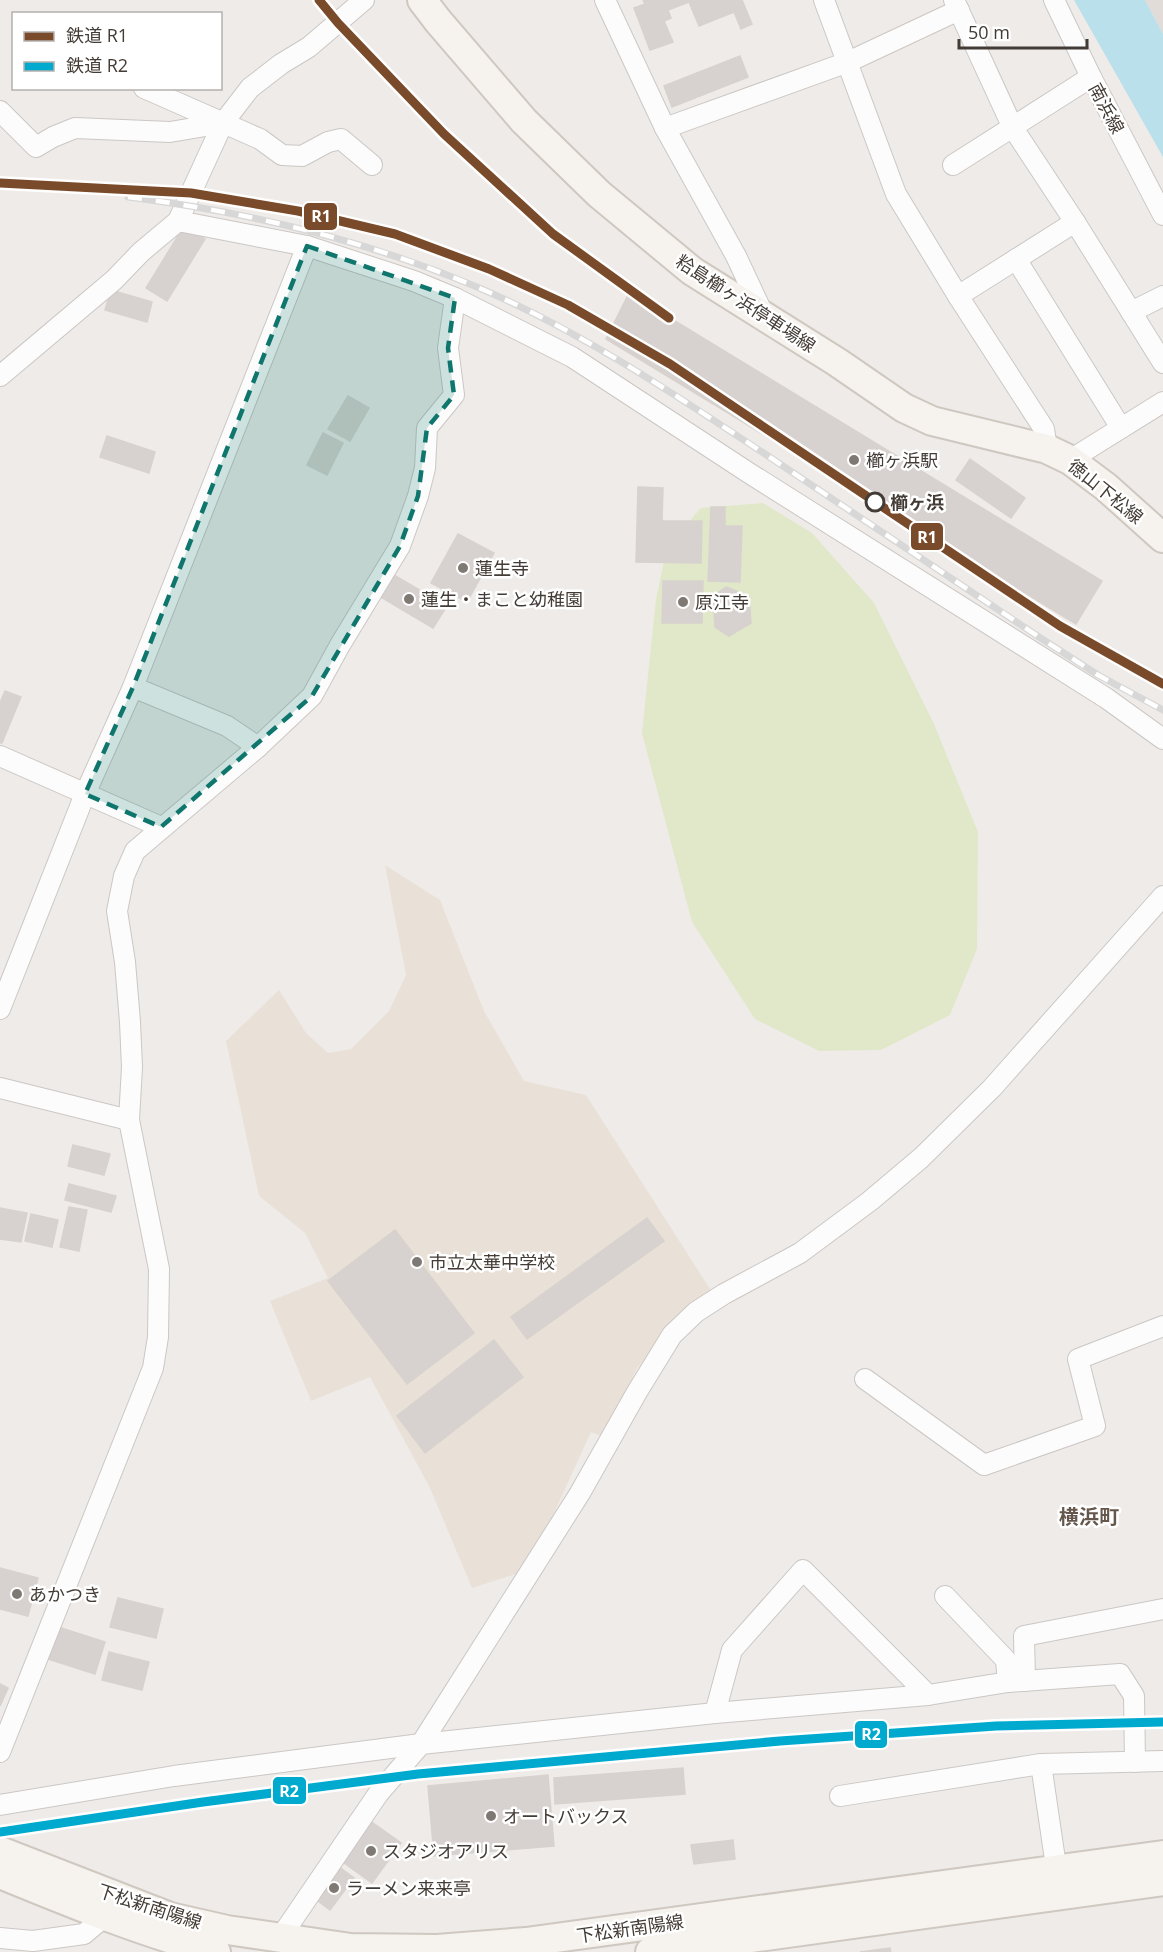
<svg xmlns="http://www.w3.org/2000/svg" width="1163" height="1952" font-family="'Open Sans','Noto Sans JP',sans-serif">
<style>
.industrial{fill:#e2dcd9}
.education{fill:#e9e1d7}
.green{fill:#e1e8c9}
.water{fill:#bae0ec}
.building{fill:#d7d2cf;stroke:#d7d2ce;stroke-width:1.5}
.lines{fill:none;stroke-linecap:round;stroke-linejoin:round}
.street-casing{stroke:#cbc7c4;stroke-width:22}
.secondary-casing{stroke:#cfc8c0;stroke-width:32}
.street{stroke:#fdfcfc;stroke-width:20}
.secondary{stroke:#f6f2ed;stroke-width:28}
.rail-casing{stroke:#d8d7d7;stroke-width:7}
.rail{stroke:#fff;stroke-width:4.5;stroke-dasharray:14;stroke-linecap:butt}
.rail-1-casing{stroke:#fff;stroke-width:14}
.rail-2-casing{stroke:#fff;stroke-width:14}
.rail-1{stroke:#7a4b2a;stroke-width:9}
.rail-2{stroke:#00a9ce;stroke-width:9}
.marked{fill:#0f766e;fill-opacity:0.2;stroke:#0f766e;stroke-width:4.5;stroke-dasharray:12 8;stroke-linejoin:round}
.poi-dot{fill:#7f7974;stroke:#fff;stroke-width:2}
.stop-dot{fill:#fff;stroke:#433b35;stroke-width:3}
.labels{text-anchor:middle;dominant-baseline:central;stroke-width:5;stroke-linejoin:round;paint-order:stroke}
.street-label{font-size:18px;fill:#433b35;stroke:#fff}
.poi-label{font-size:18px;fill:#433b35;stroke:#fff;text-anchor:start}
.stop-label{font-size:18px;font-weight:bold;fill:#433b35;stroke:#fff;text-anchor:start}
.neighbourhood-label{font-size:20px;font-weight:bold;fill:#66574c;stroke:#fff}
.line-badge{stroke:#fff;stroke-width:2}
.badge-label{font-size:16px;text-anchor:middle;font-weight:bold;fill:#fff}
</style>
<rect width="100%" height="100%" fill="#efebe8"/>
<!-- industrial -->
<polygon class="industrial" points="1145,0 1163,0 1163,34"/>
<!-- education -->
<polygon class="education" points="385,865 440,900 484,1011 524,1081 586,1095 712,1292 637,1368 604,1437 591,1432 528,1570 472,1588 430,1488 370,1377 311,1401 270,1301 328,1278 305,1233 259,1196 226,1041 279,990 306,1033 328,1053 351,1049 389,1011 406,975"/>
<!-- green -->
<polygon class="green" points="763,503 812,533 874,603 934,724 978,832 977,949 950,1015 881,1050 819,1051 755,1019 692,922 642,733 656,599 667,547 701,508"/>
<!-- water -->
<polygon class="water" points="1074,0 1145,0 1163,34 1163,157"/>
<!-- building -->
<g class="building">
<polygon points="643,0 742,0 752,24 741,29 734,12 699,26 689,2 668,10 671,18 664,21 673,42 650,50 634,8 645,4"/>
<polygon points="740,56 748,77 672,107 664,86"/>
<polygon points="184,226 205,239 167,301 146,288"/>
<polygon points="111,290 152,302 147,322 105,310"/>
<polygon points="629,293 1102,581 1076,624 606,339"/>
<polygon points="348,396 369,408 350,441 328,429"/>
<polygon points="323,433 343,443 327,475 307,465"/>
<polygon points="107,436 155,452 149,473 100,457"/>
<polygon points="970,459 1025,498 1011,518 956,480"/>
<polygon points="638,487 663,488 662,521 702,521 701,563 636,562"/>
<polygon points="711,507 725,507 725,526 742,526 740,582 708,581"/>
<polygon points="458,534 494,553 467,602 431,583"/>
<polygon points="392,574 447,606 433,628 379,596"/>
<polygon points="663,581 703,581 702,623 662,623"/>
<polygon points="726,587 749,596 751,623 729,636 715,627 713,596"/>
<polygon points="5,691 21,697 2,743 0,743 0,703"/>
<polygon points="73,1145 110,1154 104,1175 68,1166"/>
<polygon points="69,1184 116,1196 111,1212 65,1200"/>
<polygon points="69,1207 87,1210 79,1251 60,1247"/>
<polygon points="0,1208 27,1213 21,1242 0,1239"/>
<polygon points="31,1214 58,1220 52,1247 25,1241"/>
<polygon points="647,1218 664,1241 527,1339 511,1317"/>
<polygon points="395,1230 474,1333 407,1384 328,1281"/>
<polygon points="494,1340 523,1377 425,1453 397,1416"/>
<polygon points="0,1568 38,1578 28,1616 0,1609"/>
<polygon points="118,1598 163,1609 156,1638 110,1627"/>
<polygon points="58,1627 105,1642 95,1674 48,1659"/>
<polygon points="109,1652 149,1662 142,1690 102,1680"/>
<polygon points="0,1684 8,1688 0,1706"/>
<polygon points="683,1768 685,1794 555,1804 554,1778"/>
<polygon points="548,1775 554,1846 434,1856 428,1786"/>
<polygon points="369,1820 401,1843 372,1883 340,1860"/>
<polygon points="733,1840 735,1859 694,1864 691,1845"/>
<polygon points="338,1866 354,1878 330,1910 314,1898"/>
<polygon points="890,1948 891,1952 860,1952"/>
</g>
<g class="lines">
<!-- street casing -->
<g class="street-casing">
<g id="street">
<polyline points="605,0 665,128 736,256 764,316"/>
<polyline points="824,0 896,194 958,296 1044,429 1047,449"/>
<polyline points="954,0 1013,128 1075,222 1163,363"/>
<polyline points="1054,0 1091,77 1163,215"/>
<polyline points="144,88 260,139 282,155 302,156 328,142 341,139 372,165"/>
<polyline points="0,111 36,147 53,137 75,128 170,132 223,123"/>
<polyline points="665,128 848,62 959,10"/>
<polyline points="953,165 1091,77"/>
<polyline points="178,221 307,246 414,281 455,298 572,357 749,473 1106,698 1163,739"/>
<polyline points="1016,259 1121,428"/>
<polyline points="958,296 1075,222"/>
<polyline points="1131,312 1163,296"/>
<polyline points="0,376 114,280 141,252 178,221 223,123 250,88 281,64 309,47 364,0"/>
<polyline points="1070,460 1163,402"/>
<polyline points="133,687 227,726 258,747"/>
<polyline points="0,756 161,827"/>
<polyline points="0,1009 85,794 133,687 307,246"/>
<polyline points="0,1088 129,1120"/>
<polyline points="865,1379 984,1465 1095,1426 1078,1359 1163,1326"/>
<polyline points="945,1596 1006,1660 1008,1682"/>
<polyline points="1025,1681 1024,1636 1163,1609"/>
<polyline points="715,1713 732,1650 803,1570 928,1695"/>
<polyline points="0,1752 153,1368 158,1337 159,1269 129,1120 132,1067 130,1022 125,962 117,911 124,876 135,851 258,747 312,696 340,645 400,546 418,496 425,468 427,428 454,395 448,348 455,298"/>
<polyline points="1041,1764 1058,1880"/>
<polyline points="840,1796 1041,1764 1163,1761"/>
<polyline points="0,1805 174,1776 421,1744 715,1713 928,1695 1008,1682 1120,1674 1134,1696 1135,1762"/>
<polyline points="0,1938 33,1941 84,1934 104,1917"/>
<polyline points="280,1938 378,1794 421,1744 580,1493 637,1392 672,1335 696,1312 724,1294 800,1253 870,1201 921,1158 992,1088 1163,896"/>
</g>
</g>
<!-- secondary casing -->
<g class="secondary-casing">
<g id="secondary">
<polyline points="422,0 438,21 524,121 599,194 692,271 837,362 904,408 932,421 1047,449 1070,460 1106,487 1163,538"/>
<polyline points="0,1851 170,1917 227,1930 351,1948 437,1949 526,1942 1163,1855"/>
<path d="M0,1874C71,1903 141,1932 216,1952"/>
<polyline points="650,1952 1163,1881"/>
</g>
</g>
<!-- street -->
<use href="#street" class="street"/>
<!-- secondary -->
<use href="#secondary" class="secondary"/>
<!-- rail casing -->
<g class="rail-casing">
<g id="rail">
<polyline points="0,183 191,193 298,211 395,234 489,269 568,305 670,364 1060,626 1163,684"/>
<path d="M128,197C248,212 365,240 477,287C581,331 677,396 771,458C861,518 951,578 1042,639L1098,675L1163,710"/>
</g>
</g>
<!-- rail -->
<use href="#rail" class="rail"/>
<!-- rail-1 casing -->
<g class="rail-1-casing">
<g id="rail-1">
<polyline points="319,0 338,23 444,134 553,234 669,318"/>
<polyline points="0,183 191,193 298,211 395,234 489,269 568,305 670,364 1060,626 1163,684"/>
</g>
</g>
<!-- rail-2 casing -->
<g class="rail-2-casing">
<polyline id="rail-2" points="0,1832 203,1802 418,1774 780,1741 996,1726 1163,1722"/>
</g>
<!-- rail-1 -->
<use href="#rail-1" class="rail-1"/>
<!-- rail-2 -->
<use href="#rail-2" class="rail-2"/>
</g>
<!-- marked area -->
<path class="marked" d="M307,246L455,298L448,348L454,395L427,428L418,496L400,546L312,696L161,827L85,794L133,687Z"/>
<!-- markers -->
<g class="poi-dot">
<circle cx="854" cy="460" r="6"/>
<circle cx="463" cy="568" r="6"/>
<circle cx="409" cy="599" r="6"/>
<circle cx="683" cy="602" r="6"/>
<circle cx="417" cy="1262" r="6"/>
<circle cx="17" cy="1594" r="6"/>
<circle cx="491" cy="1816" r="6"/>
<circle cx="371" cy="1851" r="6"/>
<circle cx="334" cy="1888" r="6"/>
</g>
<circle class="stop-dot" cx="875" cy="502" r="9"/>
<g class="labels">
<!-- street labels -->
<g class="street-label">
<text transform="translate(1107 108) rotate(62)">南浜線</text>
<text transform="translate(746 303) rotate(33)">粭島櫛ヶ浜停車場線</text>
<text transform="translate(1106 491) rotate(39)">徳山下松線</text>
<text transform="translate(150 1906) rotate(18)">下松新南陽線</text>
<text transform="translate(630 1928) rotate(-8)">下松新南陽線</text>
</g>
<!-- poi labels -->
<g class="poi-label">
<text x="866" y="460">櫛ヶ浜駅</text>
<text x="475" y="568">蓮生寺</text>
<text x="421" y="599">蓮生・まこと幼稚園</text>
<text x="695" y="602">原江寺</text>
<text x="429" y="1262">市立太華中学校</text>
<text x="29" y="1594">あかつき</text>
<text x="503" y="1816">オートバックス</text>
<text x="383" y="1851">スタジオアリス</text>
<text x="346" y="1888">ラーメン来来亭</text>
</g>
<!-- stop labels -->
<g class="stop-label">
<text x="890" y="502">櫛ヶ浜</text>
</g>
<!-- neighbourhood labels -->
<g class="neighbourhood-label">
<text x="1089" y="1516">横浜町</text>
</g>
</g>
<g class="line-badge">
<rect x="303" y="202" width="35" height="29" rx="6" fill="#7a4b2a"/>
<rect x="910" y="522" width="34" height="29" rx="6" fill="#7a4b2a"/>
<rect x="854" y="1720" width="34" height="29" rx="6" fill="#00a9ce"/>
<rect x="272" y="1776" width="35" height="29" rx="6" fill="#00a9ce"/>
</g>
<g class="badge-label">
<text x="321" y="222">R1</text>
<text x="927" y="543">R1</text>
<text x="871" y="1740">R2</text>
<text x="289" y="1797">R2</text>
</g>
<!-- legend -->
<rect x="12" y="12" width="210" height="78" fill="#ffffff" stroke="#b4b1ae" stroke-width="1.5"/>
<rect x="24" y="32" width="30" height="9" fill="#7a4b2a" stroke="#b4b1ae" stroke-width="1.5"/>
<text x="66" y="42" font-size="18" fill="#433b35">鉄道 R1</text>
<rect x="24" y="62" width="30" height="9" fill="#00a9ce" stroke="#b4b1ae" stroke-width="1.5"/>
<text x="66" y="72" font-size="18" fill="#433b35">鉄道 R2</text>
<!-- scale -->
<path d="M959 39v9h128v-9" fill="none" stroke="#433b35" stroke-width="3"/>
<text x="968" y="39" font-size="18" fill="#433b35" stroke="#ffffff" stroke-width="4.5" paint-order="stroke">50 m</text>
</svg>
